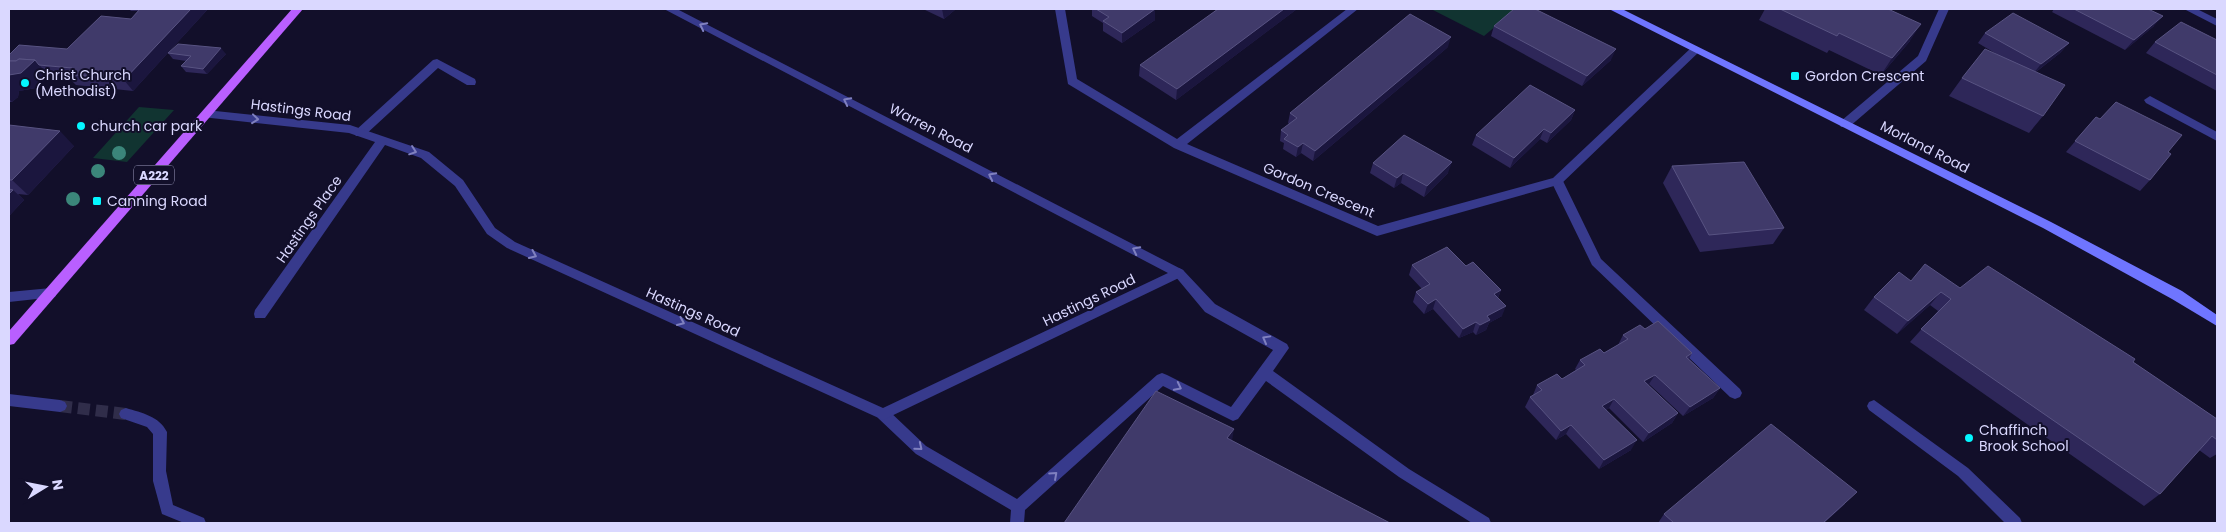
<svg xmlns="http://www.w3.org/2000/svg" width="2226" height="532" font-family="Poppins,sans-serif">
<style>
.green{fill:#113431}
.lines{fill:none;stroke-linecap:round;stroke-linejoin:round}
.minor-tunnel{stroke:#302d4a;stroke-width:12;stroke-dasharray:12 6;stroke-linecap:butt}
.service{fill:#373a8c;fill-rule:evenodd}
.minor{fill:#373a8c;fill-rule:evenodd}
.secondary{fill:#6f75ff;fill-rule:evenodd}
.primary{fill:#b95fff;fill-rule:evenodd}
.tree{fill:#3b867a}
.wall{fill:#2e2759}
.shaded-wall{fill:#1b163e}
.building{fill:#403a6a;stroke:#585382}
.oneway{stroke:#8081c0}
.poi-dot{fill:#04f6ff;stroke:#120f2a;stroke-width:2}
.labels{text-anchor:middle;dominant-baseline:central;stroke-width:4;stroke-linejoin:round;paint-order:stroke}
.shield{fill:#120f2a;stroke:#9e9cbf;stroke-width:1}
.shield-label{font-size:12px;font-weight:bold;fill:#dad8ff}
.poi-label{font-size:14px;fill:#dad8ff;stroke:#120f2a;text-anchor:start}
.street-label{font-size:14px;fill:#dad8ff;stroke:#120f2a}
</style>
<rect width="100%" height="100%" fill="#120f2a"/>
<!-- green -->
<g class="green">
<polygon points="1431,9 1516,9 1484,36"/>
<polygon points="139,107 174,110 127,162 93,158"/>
</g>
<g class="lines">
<!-- minor-tunnel -->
<polyline class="minor-tunnel" points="60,406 126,414"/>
<!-- service -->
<g class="service">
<polygon points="1939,9 1949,9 1926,61 1849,127 1841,127 1839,124 1841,121 1918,56"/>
<polygon points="437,59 475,79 476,82 475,85 467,85 438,68 364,136 356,136 354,133 356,130 433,60"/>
<polygon points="2150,96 2217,132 2217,141 2146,103 2144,100"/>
<polygon points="1557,177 1563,181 1601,259 1740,389 1742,393 1740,397 1735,399 1730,397 1592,265 1551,181"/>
<polygon points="1179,268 1183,270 1215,304 1287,344 1289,348 1273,371 1409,469 1489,518 1491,523 1472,523 1399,477 1266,381 1238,419 1233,421 1163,386 1025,510 1024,523 1010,523 1011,510 916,454 878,418 876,414 878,410 883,408 888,410 926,446 1017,499 1157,375 1162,373 1167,375 1231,407 1273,350 1205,312 1175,276 1173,273 1175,270"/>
<polygon points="1874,400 1968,468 2020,518 2022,523 2005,523 1958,476 1869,410 1867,406 1869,402"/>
</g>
<!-- minor -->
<g class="minor">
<polygon points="664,9 677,9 1183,270 1185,273 1183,276 883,420 507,248 487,234 455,186 421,158 385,145 265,318 255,318 254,314 255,310 375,142 349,133 202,117 200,114 206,110 350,125 429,152 463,180 495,228 515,242 883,408 1168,273"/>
<polygon points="1055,9 1065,9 1077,79 1177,139 1347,9 1358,9 1187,144 1378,226 1553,178 1692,47 1696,46 1701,50 1561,184 1377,236 1174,148 1068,84"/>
<polygon points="2184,9 2197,9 2217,19 2217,26"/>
<polygon points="51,288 55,289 57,293 55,297 9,302 9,292"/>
<polygon points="9,394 60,400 65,402 67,406 65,410 60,412 9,406"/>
<path d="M126,408C142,413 159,416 167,432L166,471L173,505L204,518L206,523H184L162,514L153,481V434L147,427L121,418L119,414L121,410Z"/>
</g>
<!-- secondary -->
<polygon class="secondary" points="1609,9 1622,9 2051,222 2182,291 2217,315 2217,326 2172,299 2043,228"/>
<!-- primary -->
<polygon class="primary" points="292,9 303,9 14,344 9,345 9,331"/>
</g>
<!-- trees -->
<g class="tree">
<circle cx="119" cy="153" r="7"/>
<circle cx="98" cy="171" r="7"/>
<circle cx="73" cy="199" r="7"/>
</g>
<!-- wall -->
<g class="wall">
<polygon points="129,9 208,9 133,91 76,85 69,78 49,76 36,88 19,91 18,97 12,102 9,102 9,55 67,49 131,19 138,11 131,11"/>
<polygon points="923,9 956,9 944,19"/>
<polygon points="1092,9 1154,9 1155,20 1122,43 1103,31 1103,23 1092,16"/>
<polygon points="1297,9 1176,100 1139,76 1140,65"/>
<polygon points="1765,9 1888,9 1910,41 1881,75 1829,50 1827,53 1759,20"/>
<polygon points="2054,9 2148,9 2154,26 2125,50 2052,12"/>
<polygon points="1494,26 1611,60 1582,86 1491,36"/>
<polygon points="1985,33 2069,43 2060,53 2036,72 2043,116 2029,133 1949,96 1962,78 1998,55 1978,43"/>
<polygon points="2217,40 2217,91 2146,53 2155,42"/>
<polygon points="1448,47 1313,161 1301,153 1296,157 1283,149 1284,143 1280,141 1281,130 1289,124 1288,123 1290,113"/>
<polygon points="168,53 226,54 207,74 186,72 181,66 186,61 173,59"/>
<polygon points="1575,110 1571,120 1547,143 1540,139 1510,168 1472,145 1476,135"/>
<polygon points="2096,117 2150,180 2140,191 2066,152"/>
<polygon points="9,125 74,146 28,195 18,194 24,200 9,216"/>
<polygon points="1373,163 1448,173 1424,197 1401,183 1394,188 1370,173"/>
<polygon points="1672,166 1784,228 1773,244 1700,252 1663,183"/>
<polygon points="1412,265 1466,266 1501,290 1498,298 1502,316 1489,323 1486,330 1476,335 1473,332 1459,338 1433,309 1424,314 1413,302 1416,292 1422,289 1409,275"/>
<polygon points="1911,281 1960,288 2133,362 2217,419 2217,454 2210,458 2199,450 2160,494 2144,506 1910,342 1938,311 1930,305 1897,334 1864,310 1874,297"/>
<polygon points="1645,329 1692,353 1689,359 1720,388 1713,398 1683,416 1649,384 1648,385 1678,413 1672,423 1643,442 1609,408 1606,410 1631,450 1599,469 1566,434 1556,440 1525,407 1530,397 1533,395 1537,385 1562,379 1576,370 1575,369 1580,360 1604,353 1618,345 1623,335"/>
<polygon points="1845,504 1824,523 1658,523 1664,514"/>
</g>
<!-- shaded-wall -->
<g class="shaded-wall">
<polygon points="191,9 208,9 133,91 124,80"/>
<polygon points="942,9 956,9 944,19"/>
<polygon points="1155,9 1155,20 1122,43 1122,33"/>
<polygon points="1284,9 1297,9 1176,100 1177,89"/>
<polygon points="2163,16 2154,26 2125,50 2134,40"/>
<polygon points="1921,24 1910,41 1881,75 1892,58"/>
<polygon points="1451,37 1448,47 1313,161 1315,151"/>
<polygon points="2069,43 2060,53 2033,74 2041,64"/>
<polygon points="221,48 226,54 207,74 203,69"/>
<polygon points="1616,49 1611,60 1582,86 1587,76"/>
<polygon points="35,60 49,76 36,88 19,91 18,97 12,102 9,99 9,75"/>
<polygon points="1575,110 1571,120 1547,143 1551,133"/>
<polygon points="1544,129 1540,139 1510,168 1514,158"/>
<polygon points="60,131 74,146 28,195 12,180"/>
<polygon points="1303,143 1301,153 1296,157 1298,147"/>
<polygon points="1452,162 1448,173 1424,197 1427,186"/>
<polygon points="1403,173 1401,183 1394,188 1397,178"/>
<polygon points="13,190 24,200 9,216 9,194"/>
<polygon points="1501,290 1497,300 1494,294"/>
<polygon points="1941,292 1930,305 1897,334 1908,321"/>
<polygon points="1436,299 1433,309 1424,314 1428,304"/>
<polygon points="1506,306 1502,316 1489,323 1486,330 1476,335 1480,325 1487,316"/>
<polygon points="1476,322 1473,332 1459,338 1463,329"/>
<polygon points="1655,375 1649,384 1638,390 1644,381"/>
<polygon points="1720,388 1713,398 1683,416 1690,407"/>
<polygon points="1614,399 1609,408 1597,416 1602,406"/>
<polygon points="1678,413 1672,423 1643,442 1649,433"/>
<polygon points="1571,425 1566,434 1556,440 1561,431"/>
<polygon points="1234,429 1232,441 1227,438"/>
<polygon points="1637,440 1631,450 1599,469 1604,460"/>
<polygon points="1857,492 1824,523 1823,523"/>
</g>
<!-- building -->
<g class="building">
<polygon points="140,9 191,9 124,80 66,74 72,68 39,65 35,60 19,59 16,61 9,61 9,55 19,45 67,49 101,16 131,19"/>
<polygon points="1096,9 1155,9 1122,33 1103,21 1109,17"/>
<polygon points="1218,9 1284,9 1177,89 1140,65"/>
<polygon points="1514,9 1535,9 1616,49 1587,76 1494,26"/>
<polygon points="1780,9 1888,9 1921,24 1892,58 1839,33 1837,36"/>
<polygon points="2074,9 2148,9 2163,16 2134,40"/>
<polygon points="2013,13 2069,43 2041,64 1985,33"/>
<polygon points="1410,14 1451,37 1315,151 1303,143 1298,147 1284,139 1288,135 1281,130 1297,118 1290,113"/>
<polygon points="2181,22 2217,40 2217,75 2155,42"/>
<polygon points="178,44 221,48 203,69 181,66 191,56 168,53"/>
<polygon points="1985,49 2065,85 2043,116 1962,78"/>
<polygon points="19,59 35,60 21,73 9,75 9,61 16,61"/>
<polygon points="1530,85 1575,110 1551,133 1544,129 1514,158 1476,135"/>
<polygon points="2116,102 2182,135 2168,152 2171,154 2150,180 2075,141 2096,117 2100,119"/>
<polygon points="9,125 60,131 12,180 9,180"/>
<polygon points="1404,135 1452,162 1427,186 1403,173 1397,178 1373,163"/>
<polygon points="1744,162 1784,228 1709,235 1672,166"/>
<polygon points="9,189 13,190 9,194"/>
<polygon points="1447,247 1466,266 1473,262 1501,290 1494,294 1506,306 1487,316 1490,320 1480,325 1476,322 1463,329 1436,299 1428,304 1416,292 1430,284 1412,265"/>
<polygon points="1925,264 1960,288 1988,266 2135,359 2133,362 2217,419 2217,440 2212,436 2160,494 1921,329 1951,299 1941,292 1908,321 1874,297 1899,272 1911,281"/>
<polygon points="1658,321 1692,353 1686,357 1720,388 1690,407 1655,375 1644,381 1678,413 1649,433 1614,399 1602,406 1637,440 1604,460 1571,425 1561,431 1530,397 1542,390 1537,385 1557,374 1562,379 1585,365 1580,360 1600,349 1604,353 1628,339 1623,335 1640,325 1645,329"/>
<polygon points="1156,391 1234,429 1227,438 1390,523 1064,523"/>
<polygon points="1771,424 1857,492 1823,523 1674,523 1664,514"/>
</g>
<!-- one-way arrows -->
<defs><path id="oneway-chevron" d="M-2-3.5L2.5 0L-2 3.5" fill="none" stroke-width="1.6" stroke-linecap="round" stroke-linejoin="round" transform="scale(1.25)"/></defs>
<g class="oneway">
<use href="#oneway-chevron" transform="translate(703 26) rotate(-153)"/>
<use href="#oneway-chevron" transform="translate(847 101) rotate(-153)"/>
<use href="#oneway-chevron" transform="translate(255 119) rotate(6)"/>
<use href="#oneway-chevron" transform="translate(413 151) rotate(19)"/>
<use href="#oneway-chevron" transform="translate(992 176) rotate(-153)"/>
<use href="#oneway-chevron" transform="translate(1136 250) rotate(-153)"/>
<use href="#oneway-chevron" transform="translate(533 255) rotate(24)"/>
<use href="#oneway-chevron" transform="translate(681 322) rotate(24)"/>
<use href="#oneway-chevron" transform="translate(1266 339) rotate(-151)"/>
<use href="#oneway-chevron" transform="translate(1178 387) rotate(27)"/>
<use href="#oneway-chevron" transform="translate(919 447) rotate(39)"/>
<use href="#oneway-chevron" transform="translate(1054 475) rotate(-42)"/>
</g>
<!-- markers -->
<g class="poi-dot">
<rect x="1790" y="71" width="10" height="10" rx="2.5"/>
<circle cx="25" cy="83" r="5"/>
<circle cx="81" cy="126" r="5"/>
<rect x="92" y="196" width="10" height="10" rx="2.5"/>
<circle cx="1969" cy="438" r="5"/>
</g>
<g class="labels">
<!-- shield labels -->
<rect class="shield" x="134" y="165.5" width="40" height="19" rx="4"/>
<g class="shield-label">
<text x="154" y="175">A222</text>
</g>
<!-- poi labels -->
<g class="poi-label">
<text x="35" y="75">Christ Church<tspan x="35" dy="16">(Methodist)</tspan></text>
<text x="1805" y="76">Gordon Crescent</text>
<text x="91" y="126">church car park</text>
<text x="107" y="201">Canning Road</text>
<text x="1979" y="430">Chaffinch<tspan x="1979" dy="16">Brook School</tspan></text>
</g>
<!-- street labels -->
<g class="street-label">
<text transform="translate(301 110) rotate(7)">Hastings Road</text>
<text transform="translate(931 128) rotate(27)">Warren Road</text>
<text transform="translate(1925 147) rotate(27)">Morland Road</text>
<text transform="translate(1319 190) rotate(23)">Gordon Crescent</text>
<text transform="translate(309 219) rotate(-55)">Hastings Place</text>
<text transform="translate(1089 300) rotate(-26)">Hastings Road</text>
<text transform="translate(693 312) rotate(24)">Hastings Road</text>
</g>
</g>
<!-- border -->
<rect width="2226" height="532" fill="none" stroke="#dad8ff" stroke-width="20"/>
<!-- north arrow -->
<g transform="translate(45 487) rotate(80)" stroke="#120f2a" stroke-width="4" paint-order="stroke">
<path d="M0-4L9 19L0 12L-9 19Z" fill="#dad8ff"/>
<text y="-8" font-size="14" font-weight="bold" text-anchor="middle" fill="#dad8ff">N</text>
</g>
</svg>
